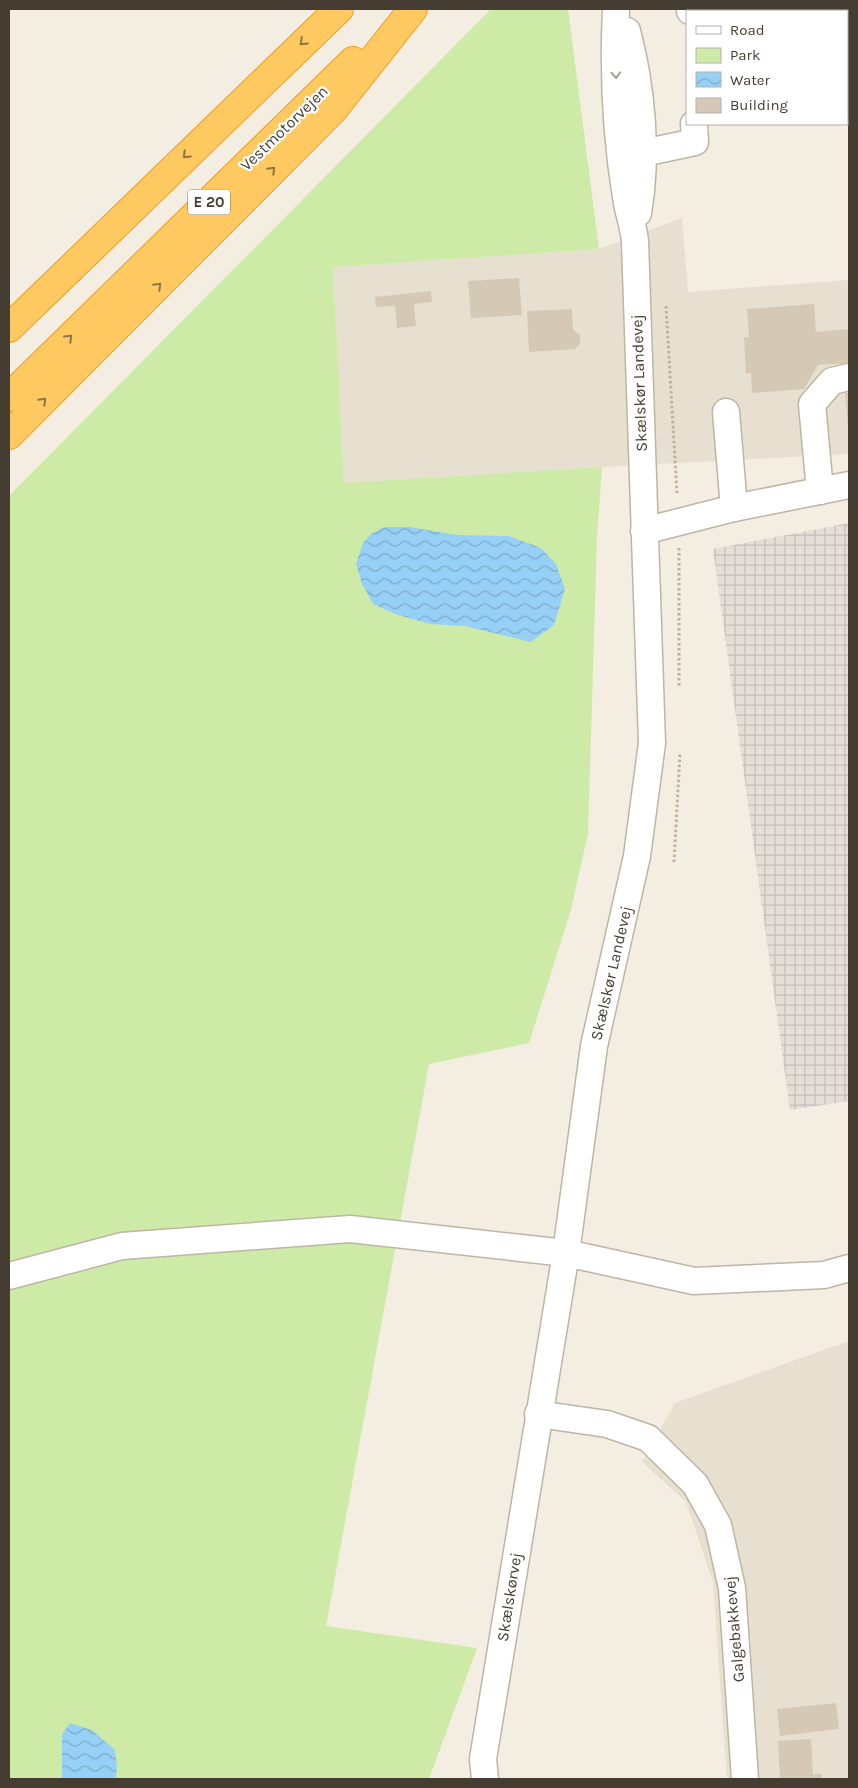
<svg xmlns="http://www.w3.org/2000/svg" width="858" height="1788" font-family="Karla,sans-serif">
<style>
.residential{fill:#e7dfcf}
.industrial{fill:url(#industrial-grid)}
.green{fill:#cdeba6}
.water{fill:url(#water-waves)}
.building{fill:#d5c9b6}
.lines{fill:none;stroke-linecap:round;stroke-linejoin:round}
.minor-casing{stroke:#bfb5a4;stroke-width:29}
.highway-casing{stroke:#eb9f24;stroke-width:30}
.path{stroke:#c2b194;stroke-width:3;stroke-dasharray:2.5 2.5;stroke-linecap:butt}
.minor{stroke:#fff;stroke-width:26}
.highway{stroke:#ffc961;stroke-width:28}
.oneway{stroke:#8f7545}
.oneway2{stroke:#a29e98}
.labels{text-anchor:middle;dominant-baseline:central;stroke-width:4.5;stroke-linejoin:round;paint-order:stroke}
.shield{fill:#fff;stroke:#7d7770;stroke-width:1}
.shield-label{font-size:15px;font-weight:bold;fill:#453d32}
.street-label{font-size:16px;fill:#453d32;stroke:#fff}
</style>
<defs>
<pattern id="industrial-grid" width="8" height="8" patternUnits="userSpaceOnUse" patternTransform="scale(1.25)"><rect width="8" height="8" fill="#e4ded7"/><path d="M0 4h8M4 0v8" fill="none" stroke="#c5bfb9"/></pattern>
<pattern id="water-waves" width="16" height="10" patternUnits="userSpaceOnUse" patternTransform="scale(1.25)"><rect width="16" height="10" fill="#97d0f6"/><path d="M0 5q4-4 8 0t8 0" fill="none" stroke="#7daac8"/></pattern>
</defs>
<rect width="100%" height="100%" fill="#f3ede2"/>
<!-- residential -->
<g class="residential">
<polygon points="682,218 688,292 849,280 849,454 602,467 344,483 333,267 599,249"/>
<polygon points="849,1341 849,1779 727,1779 713,1582 686,1502 642,1462 675,1403"/>
</g>
<!-- industrial -->
<polygon class="industrial" points="849,523 849,1101 790,1110 713,549"/>
<!-- green -->
<polygon class="green" points="491,9 568,9 599,249 333,267 344,483 602,467 597,538 588,834 570,913 529,1043 429,1064 326,1626 477,1648 429,1779 9,1779 9,496"/>
<!-- water -->
<g class="water">
<polygon points="384,527 410,527 457,535 509,536 541,548 556,564 565,589 554,625 531,642 465,626 430,624 395,614 373,604 362,584 356,564 363,543 371,534"/>
<polygon points="70,1723 92,1730 115,1750 117,1769 115,1779 62,1779 62,1734"/>
</g>
<!-- building -->
<g class="building">
<polygon points="519,278 522,315 471,318 468,281"/>
<polygon points="431,291 432,302 414,304 416,326 397,328 395,306 376,307 375,297"/>
<polygon points="814,304 816,332 849,329 849,363 818,365 804,389 752,393 751,373 746,373 744,337 749,337 747,309"/>
<polygon points="572,309 573,330 580,335 580,344 575,349 529,352 527,311"/>
<polygon points="845,393 849,393 849,427 848,427"/>
<polygon points="836,1703 839,1729 780,1736 777,1709"/>
<polygon points="811,1739 813,1774 822,1774 822,1779 780,1779 778,1741"/>
</g>
<g class="lines">
<!-- minor casing -->
<g class="minor-casing">
<g id="minor">
<polyline points="690,9 690,11"/>
<path d="M627,31C642,88 648,155 638,213"/>
<polyline points="643,153 695,142 694,124"/>
<polyline points="726,412 734,508"/>
<polyline points="820,491 812,404 832,381 849,377"/>
<polyline points="644,531 734,508 849,485"/>
<polyline points="9,1276 122,1246 350,1229 566,1253 694,1281 824,1275 849,1268"/>
<polyline points="538,1414 607,1424 648,1438 695,1484 718,1525 732,1588 745,1779"/>
<path d="M485,1779L483,1759L566,1253L594,1046L637,856L652,743L635,242C634,227 628,212 626,197C616,136 613,70 616,9"/>
</g>
</g>
<!-- highway casing -->
<g class="highway-casing">
<g id="highway">
<polyline points="9,328 339,9"/>
<polyline points="9,397 353,61"/>
<polyline points="9,435 333,110 413,9"/>
</g>
</g>
<!-- path -->
<g class="path">
<polyline points="666,306 677,494"/>
<polyline points="679,548 679,687"/>
<polyline points="674,862 680,753"/>
</g>
<!-- minor -->
<use href="#minor" class="minor"/>
<!-- highway -->
<use href="#highway" class="highway"/>
</g>
<!-- one-way arrows -->
<defs><path id="oneway-chevron" d="M-2-3.5L2.5 0L-2 3.5" fill="none" stroke-width="1.6" stroke-linecap="round" stroke-linejoin="round" transform="scale(1.25)"/></defs>
<g class="oneway">
<use href="#oneway-chevron" transform="translate(303 42) rotate(137)"/>
<use href="#oneway-chevron" transform="translate(186 155) rotate(136)"/>
<use href="#oneway-chevron" transform="translate(272 170) rotate(-45)"/>
<use href="#oneway-chevron" transform="translate(158 286) rotate(-45)"/>
<use href="#oneway-chevron" transform="translate(69 338) rotate(-44)"/>
<use href="#oneway-chevron" transform="translate(43 401) rotate(-45)"/>
</g>
<use class="oneway2" href="#oneway-chevron" transform="translate(616 75) rotate(87)"/>
<g class="labels">
<!-- shield labels -->
<rect class="shield" x="188" y="189.5" width="42" height="25" rx="4"/>
<g class="shield-label">
<text x="209" y="202">E 20</text>
</g>
<!-- street labels -->
<g class="street-label">
<text transform="translate(284 128) rotate(-44)">Vestmotorvejen</text>
<text transform="translate(639 383) rotate(-92)">Skælskør Landevej</text>
<text transform="translate(611 973) rotate(-77)">Skælskør Landevej</text>
<text transform="translate(509 1597) rotate(-81)">Skælskørvej</text>
<text transform="translate(734 1629) rotate(-95)">Galgebakkevej</text>
</g>
</g>
<!-- border -->
<rect width="858" height="1788" fill="none" stroke="#453d32" stroke-width="20"/>
<!-- legend -->
<rect x="686" y="10" width="162" height="115" fill="#ffffff" stroke="#b5b1ad"/>
<rect x="696" y="26" width="25" height="8" fill="#ffffff" stroke="#b5b1ad"/>
<text x="730" y="35" font-size="15" fill="#453d32">Road</text>
<rect x="696" y="48" width="25" height="15" fill="#cdeba6" stroke="#b5b1ad"/>
<text x="730" y="60" font-size="15" fill="#453d32">Park</text>
<rect x="696" y="72" width="25" height="15" fill="url(#water-waves)" stroke="#b5b1ad"/>
<text x="730" y="85" font-size="15" fill="#453d32">Water</text>
<rect x="696" y="98" width="25" height="15" fill="#d5c9b6" stroke="#b5b1ad"/>
<text x="730" y="110" font-size="15" fill="#453d32">Building</text>
</svg>
